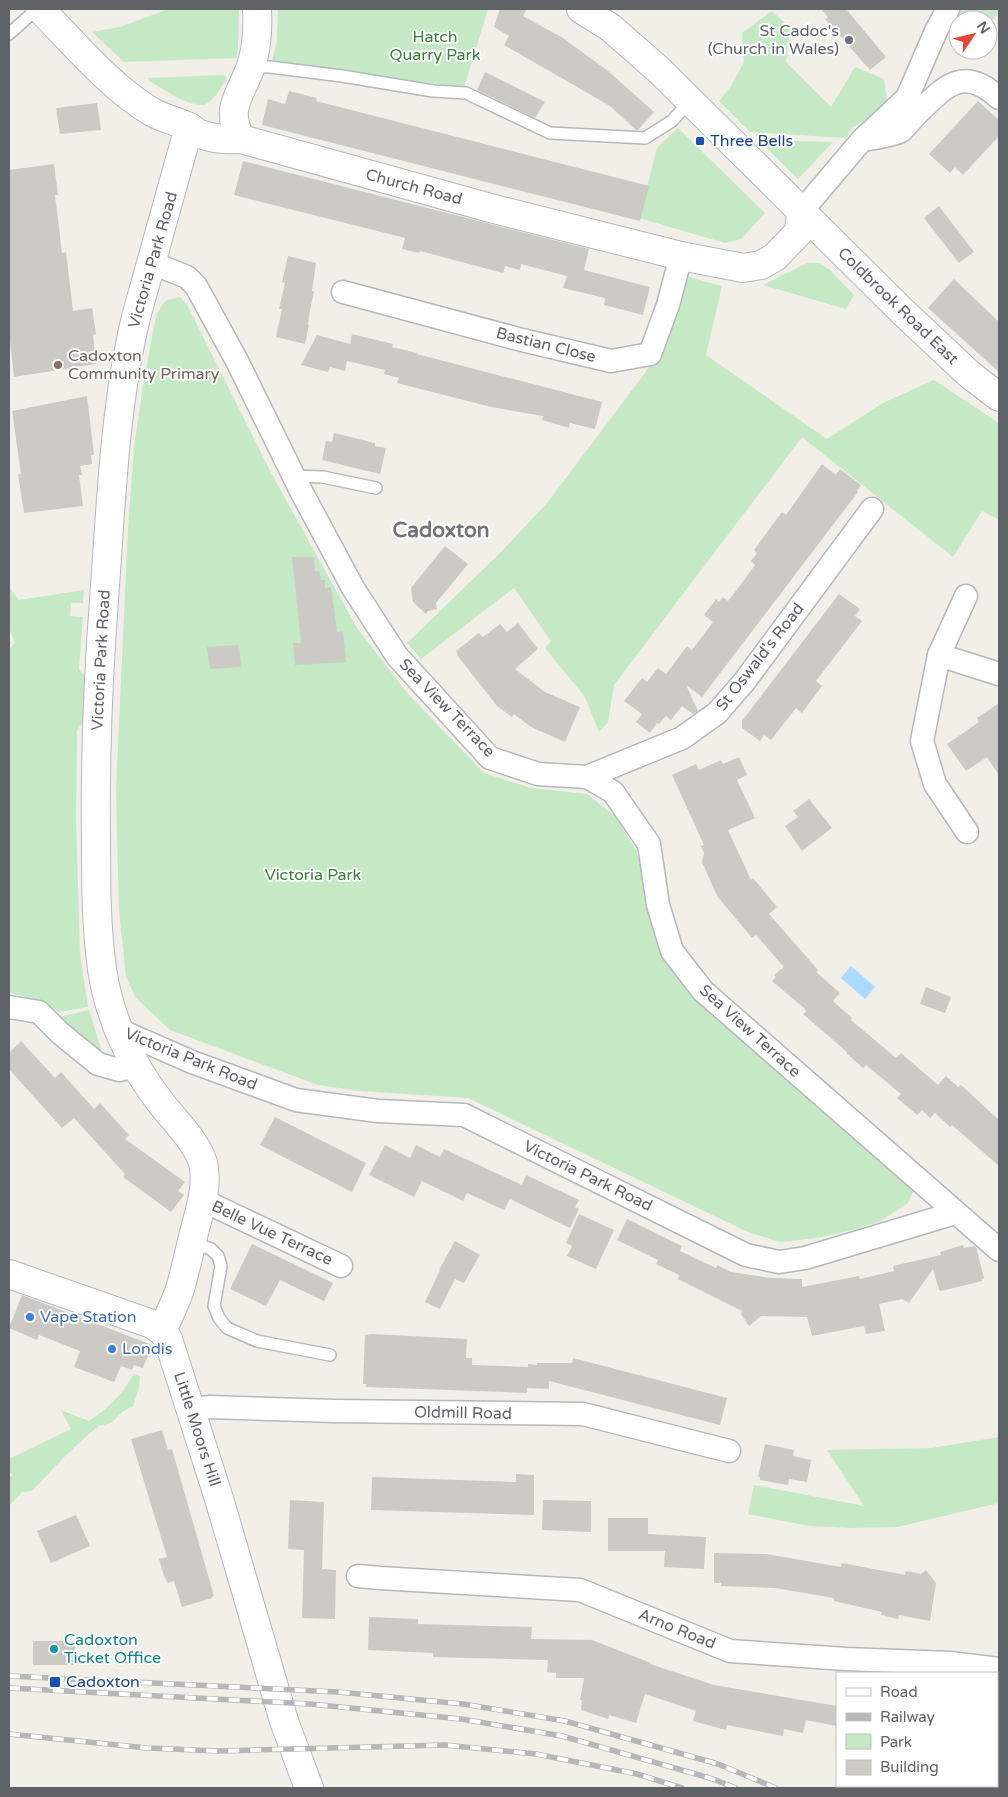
<svg xmlns="http://www.w3.org/2000/svg" width="1008" height="1797" font-family="'Varela Round',sans-serif">
<style>
.green{fill:#c5e8c5}
.water{fill:#aadbfe}
.building{fill:#cccac5}
.lines{fill:none;stroke-linecap:round;stroke-linejoin:round}
.service-casing{stroke:#b5b8bc;stroke-width:14}
.minor-casing{stroke:#b5b8bc;stroke-width:25}
.tertiary-casing{stroke:#b5b8bc;stroke-width:30}
.service{stroke:#fff;stroke-width:11}
.minor{stroke:#fff;stroke-width:22}
.tertiary{stroke:#fff;stroke-width:28}
.rail-casing{stroke:#b6b7b8;stroke-width:5.5}
.rail{stroke:#fff;stroke-width:4;stroke-dasharray:11;stroke-linecap:butt}
.worship-dot{fill:#6b7280;stroke:#fff;stroke-width:2}
.transit-dot{fill:#1a4fb4;stroke:#fff;stroke-width:2}
.education-dot{fill:#8d6e63;stroke:#fff;stroke-width:2}
.shop-dot{fill:#3f7fe0;stroke:#fff;stroke-width:2}
.culture-dot{fill:#0f9aa8;stroke:#fff;stroke-width:2}
.labels{text-anchor:middle;dominant-baseline:central;stroke-width:4;stroke-linejoin:round;paint-order:stroke}
.worship-label{font-size:16px;fill:#5b616d;stroke:#fff;text-anchor:end}
.park-label{font-size:16px;fill:#348138;stroke:#fff}
.transit-label{font-size:16px;fill:#164399;stroke:#fff;text-anchor:start}
.street-label{font-size:16px;fill:#5f6368;stroke:#fff}
.education-label{font-size:16px;fill:#785e54;stroke:#fff;text-anchor:start}
.shop-label{font-size:16px;fill:#366cbe;stroke:#fff;text-anchor:start}
.culture-label{font-size:16px;fill:#0d838f;stroke:#fff;text-anchor:start}
.district-label{font-size:21px;font-weight:bold;fill:#70757a;stroke:#fff}
</style>
<rect width="100%" height="100%" fill="#f1efe8"/>
<!-- green -->
<g class="green">
<polygon points="169,9 239,9 238,47 236,58 124,62 92,32 120,27"/>
<polygon points="278,9 488,9 464,88 272,60 277,41"/>
<polygon points="958,9 999,9 999,15 998,14 988,25 988,20 958,20 958,39 950,33"/>
<polygon points="772,11 790,28 786,62 831,107 855,67 884,79 888,106 852,128 846,138 750,132 719,101 731,86 744,62 742,33"/>
<path d="M223,75L227,77C221,88 215,100 204,105C184,105 166,90 149,81L148,78Z"/>
<polygon points="678,128 765,213 741,239 725,243 639,218 657,148"/>
<polygon points="759,140 833,142 798,179"/>
<polygon points="807,263 819,263 830,270 854,295 846,309 763,285"/>
<polygon points="688,277 722,286 706,355 827,439 883,403 934,380 999,423 999,520 982,511 953,557 802,437 614,685 608,722 599,732 585,697 545,648 551,641 514,588 421,659 407,643 500,553 548,502 645,373 670,332"/>
<polygon points="180,297 187,305 270,471 357,628 408,694 484,773 531,788 587,794 615,816 636,850 664,951 915,1187 908,1203 903,1206 881,1221 853,1230 817,1238 780,1242 748,1232 468,1098 361,1091 318,1085 170,1030 136,998 126,977 119,911 116,789 128,528 134,447 143,386 153,331 157,313 163,304 167,300"/>
<polygon points="9,587 19,600 84,590 83,603 71,603 70,616 83,617 79,669 90,684 84,721 77,730 76,819 80,954 88,1007 59,1012 42,1001 10,993 9,989 9,649 15,643 9,628"/>
<polygon points="89,1010 103,1055 92,1049 59,1017"/>
<path d="M134,1374L140,1376L139,1388L133,1406L122,1412L111,1423L99,1426L90,1433L64,1457L32,1491L22,1492L9,1506V1477L12,1475L9,1471V1459L71,1429L61,1410L89,1421C110,1407 121,1395 134,1374Z"/>
<polygon points="999,1437 999,1503 897,1527 850,1528 809,1526 748,1514 754,1485 864,1506 827,1450 932,1448"/>
</g>
<!-- water -->
<polygon class="water" points="851,966 875,987 865,999 841,978"/>
<!-- building -->
<g class="building">
<polygon points="500,9 527,9 523,16 563,38 608,71 654,112 638,130 636,130 610,106 504,45 509,36 494,27"/>
<polygon points="821,9 846,9 886,57 870,70 825,19 828,17"/>
<polygon points="485,72 545,102 535,118 477,90"/>
<polygon points="289,91 317,98 316,101 649,186 640,221 262,125 268,99 285,104"/>
<polygon points="978,101 999,120 999,136 963,175 955,167 950,173 929,154"/>
<polygon points="97,103 101,130 60,134 56,108"/>
<polygon points="243,161 589,249 584,270 650,287 643,315 604,305 605,298 563,288 567,276 521,264 520,270 505,266 503,273 420,251 419,253 402,249 405,238 234,195"/>
<polygon points="54,164 58,195 55,195 62,253 66,252 73,311 92,308 96,334 93,335 96,364 14,377 9,331 9,170"/>
<polygon points="939,206 974,252 959,263 924,218"/>
<polygon points="288,256 316,263 312,291 314,291 309,316 308,325 309,325 305,344 276,337 282,309 279,309 285,283 282,282"/>
<polygon points="954,279 999,322 999,372 928,308"/>
<polygon points="352,334 393,344 392,347 417,353 417,354 602,402 595,429 570,423 569,428 542,420 543,416 491,407 397,383 399,378 384,374 385,370 347,361 345,371 330,367 328,372 301,365 317,335 350,344"/>
<polygon points="87,396 94,455 91,455 92,464 80,466 82,475 79,475 83,506 24,513 18,474 21,474 12,411"/>
<polygon points="334,433 375,443 375,446 386,448 380,474 322,460 326,441 332,442"/>
<polygon points="822,464 836,475 840,469 861,485 857,491 858,492 702,697 686,685 698,711 693,714 682,706 671,720 666,716 659,724 657,723 650,733 636,722 642,714 624,701 642,678 647,682 658,668 666,674 687,646 692,650 713,622 704,615 716,599 719,602 723,597 728,601 742,583 755,565 751,561 757,553 754,550 782,512 786,515"/>
<polygon points="445,546 468,564 436,603 437,609 428,611 426,614 413,602 411,588"/>
<polygon points="292,557 314,557 315,571 319,571 321,580 325,580 325,588 331,587 337,632 343,631 346,662 295,665 293,643 301,643"/>
<polygon points="839,594 860,609 855,616 862,621 816,681 822,686 802,713 796,708 771,740 764,735 760,741 742,728 742,721"/>
<polygon points="518,623 538,649 515,669 545,692 580,707 565,742 531,727 514,714 512,717 497,706 457,655 458,654 456,651 479,633 483,637 500,624 507,632"/>
<polygon points="239,645 241,667 210,669 207,647"/>
<polygon points="999,703 999,775 987,757 966,771 947,744 979,722 977,718"/>
<polygon points="739,757 747,775 737,780 755,818 728,830 751,880 753,878 777,907 769,914 818,970 816,972 840,993 833,1001 852,1018 851,1020 896,1058 901,1053 938,1085 946,1076 958,1087 961,1085 999,1120 999,1166 952,1125 950,1127 935,1113 930,1118 922,1110 917,1115 897,1098 901,1094 866,1065 863,1068 846,1053 847,1052 803,1014 806,1011 804,1008 772,981 776,977 774,975 784,967 756,935 752,938 717,896 702,862 704,853 701,846 704,845 672,775 696,764 699,770 721,760 723,764"/>
<polygon points="809,799 832,828 802,851 785,826 798,817 793,811"/>
<polygon points="926,987 951,997 945,1013 920,1004"/>
<polygon points="21,1041 55,1078 61,1072 94,1109 100,1103 129,1135 125,1139 185,1182 178,1191 184,1195 171,1212 123,1177 125,1174 74,1118 62,1128 9,1069 9,1053"/>
<polygon points="275,1117 366,1163 352,1192 260,1145"/>
<polygon points="385,1145 410,1158 416,1145 440,1157 444,1149 522,1185 526,1175 579,1200 575,1207 579,1209 570,1228 510,1199 504,1210 467,1193 463,1201 422,1181 414,1197 369,1175"/>
<polygon points="579,1214 614,1230 596,1269 567,1256 572,1246 566,1243"/>
<polygon points="627,1219 682,1246 680,1251 716,1268 717,1265 731,1272 771,1278 802,1279 802,1287 859,1276 860,1279 894,1271 893,1266 941,1255 940,1252 963,1245 964,1248 974,1246 976,1247 984,1278 982,1279 982,1281 941,1291 939,1290 933,1269 909,1303 902,1299 879,1304 885,1331 866,1334 864,1326 812,1336 807,1317 761,1316 749,1326 741,1314 742,1311 678,1279 679,1275 656,1264 658,1260 617,1240"/>
<polygon points="455,1241 480,1255 464,1283 455,1279 440,1309 425,1302 440,1270 439,1270"/>
<polygon points="252,1244 333,1283 324,1301 280,1280 266,1306 230,1289"/>
<polygon points="22,1295 152,1345 143,1368 134,1365 132,1370 121,1366 114,1382 74,1367 80,1351 39,1335 37,1340 9,1328"/>
<polygon points="372,1334 467,1339 466,1358 472,1358 472,1365 528,1367 528,1364 537,1365 537,1363 572,1363 573,1358 727,1398 720,1425 549,1381 549,1389 527,1388 527,1393 366,1387 366,1384 363,1384 365,1335"/>
<polygon points="162,1430 168,1450 172,1449 214,1596 212,1597 212,1598 182,1607 174,1581 168,1583 164,1576 159,1559 167,1557 131,1439"/>
<polygon points="765,1444 794,1450 793,1456 811,1460 807,1482 789,1479 788,1485 760,1480 760,1477 758,1477"/>
<polygon points="516,1474 534,1475 534,1515 371,1510 372,1477 516,1482"/>
<polygon points="290,1500 324,1502 322,1569 336,1570 335,1619 302,1618 304,1550 288,1549"/>
<polygon points="543,1500 591,1501 591,1532 542,1530"/>
<polygon points="76,1515 90,1546 51,1563 37,1531"/>
<polygon points="608,1518 648,1518 648,1534 706,1537 704,1569 664,1567 665,1551 608,1551"/>
<polygon points="714,1553 766,1554 841,1567 842,1563 905,1575 906,1571 921,1574 926,1570 936,1583 930,1621 899,1615 898,1619 881,1615 882,1612 834,1601 834,1598 775,1588 721,1586 721,1583 714,1583"/>
<polygon points="369,1617 418,1619 418,1624 532,1627 531,1639 592,1640 651,1663 650,1664 714,1685 837,1706 837,1726 806,1720 803,1733 784,1729 783,1736 727,1725 726,1730 693,1721 696,1711 645,1694 636,1723 609,1715 608,1719 581,1710 582,1700 580,1700 584,1678 556,1678 556,1673 547,1672 548,1660 433,1657 433,1653 368,1650"/>
<rect x="33" y="1641" width="42" height="24"/>
</g>
<g class="lines">
<!-- service casing -->
<g class="service-casing">
<g id="service">
<polyline points="9,34 37,9"/>
<polyline points="251,67 270,67 342,76 433,91 466,93 550,133 645,138 672,121 690,101"/>
<polyline points="293,476 323,477 376,488"/>
<polyline points="192,1243 211,1249 218,1256 221,1266 214,1306 219,1318 227,1328 257,1341 330,1355"/>
</g>
</g>
<!-- minor casing -->
<g class="minor-casing">
<g id="minor">
<path d="M863,140C873,138 892,136 901,131C905,128 910,121 914,117C943,89 961,63 999,98"/>
<polyline points="801,212 862,140 907,98 936,31 948,9"/>
<polyline points="152,263 187,277 196,286 237,361 301,491 353,588 397,656 490,758 538,774 587,777 613,792 649,844 658,905 672,951 703,991 999,1250"/>
<polyline points="343,292 522,340 611,361 650,354 668,305 681,256"/>
<polyline points="966,596 939,655 922,741 935,784 967,832"/>
<polyline points="939,655 999,674"/>
<polyline points="587,777 682,738 717,713 744,682 872,509"/>
<polyline points="9,1007 39,1012 60,1033 98,1064 119,1070 136,1066"/>
<polyline points="119,1030 192,1062 296,1100 378,1111 464,1115 746,1255 779,1262 805,1258 955,1213"/>
<polyline points="202,1200 341,1266"/>
<polyline points="192,1409 210,1407 334,1411 583,1414 729,1451"/>
<polyline points="358,1576 380,1578 580,1590 730,1651 846,1659 950,1663 999,1669"/>
</g>
</g>
<!-- tertiary casing -->
<g class="tertiary-casing">
<g id="tertiary">
<path d="M40,9C72,41 112,89 152,112C163,118 175,121 187,126C192,128 195,132 200,134C213,139 227,140 241,139L494,209L681,256L743,268L761,265L775,257L799,232L801,212"/>
<polyline points="581,9 611,28 660,71 903,312 969,374 999,397"/>
<path d="M189,127L136,317C114,409 111,506 104,600C98,679 95,758 96,837C96,881 96,926 102,969C109,1017 131,1065 161,1103C174,1120 197,1142 203,1163C208,1183 201,1206 196,1225C190,1247 186,1270 179,1292C174,1305 168,1318 162,1331L168,1339L220,1502L284,1721L309,1788"/>
<path d="M241,139C224,108 241,95 251,66C257,48 258,28 257,9"/>
<polyline points="9,1274 152,1324 162,1331"/>
</g>
</g>
<!-- service -->
<use href="#service" class="service"/>
<!-- minor -->
<use href="#minor" class="minor"/>
<!-- tertiary -->
<use href="#tertiary" class="tertiary"/>
<!-- rail casing -->
<g class="rail-casing">
<g id="rail">
<polyline points="9,1676 338,1692 463,1704 565,1721 718,1764 776,1788"/>
<polyline points="9,1688 310,1704 461,1719 562,1736 713,1779 736,1788"/>
<polyline points="9,1734 147,1748 220,1751 445,1745 536,1754 637,1774 682,1788"/>
</g>
</g>
<!-- rail -->
<use href="#rail" class="rail"/>
</g>
<!-- markers -->
<circle class="worship-dot" cx="849" cy="40" r="5"/>
<g class="transit-dot">
<rect x="695" y="136" width="10" height="10" rx="2.5"/>
<rect x="49" y="1676" width="12" height="12" rx="2.5"/>
</g>
<circle class="education-dot" cx="58" cy="365" r="5"/>
<g class="shop-dot">
<circle cx="30" cy="1317" r="5"/>
<circle cx="112" cy="1349" r="5"/>
</g>
<circle class="culture-dot" cx="54" cy="1649" r="5"/>
<g class="labels">
<!-- worship labels -->
<g class="worship-label">
<text x="839" y="31">St Cadoc's<tspan x="839" dy="18">(Church in Wales)</tspan></text>
</g>
<!-- park labels -->
<g class="park-label">
<text x="435" y="37">Hatch<tspan x="435" dy="18">Quarry Park</tspan></text>
<text x="313" y="875">Victoria Park</text>
</g>
<!-- transit labels -->
<g class="transit-label">
<text x="710" y="141">Three Bells</text>
<text x="66" y="1682">Cadoxton</text>
</g>
<!-- street labels -->
<g class="street-label">
<text transform="translate(414 187) rotate(15)">Church Road</text>
<text transform="translate(153 260) rotate(-74)">Victoria Park Road</text>
<text transform="translate(898 306) rotate(44)">Coldbrook Road East</text>
<text transform="translate(546 345) rotate(14)">Bastian Close</text>
<text transform="translate(760 657) rotate(-52)">St Oswald's Road</text>
<text transform="translate(101 660) rotate(-87)">Victoria Park Road</text>
<text transform="translate(447 708) rotate(46)">Sea View Terrace</text>
<text transform="translate(750 1031) rotate(42)">Sea View Terrace</text>
<text transform="translate(191 1059) rotate(22)">Victoria Park Road</text>
<text transform="translate(588 1176) rotate(26)">Victoria Park Road</text>
<text transform="translate(272 1233) rotate(25)">Belle Vue Terrace</text>
<text transform="translate(463 1413) rotate(1)">Oldmill Road</text>
<text transform="translate(197 1429) rotate(72)">Little Moors Hill</text>
<text transform="translate(677 1629) rotate(22)">Arno Road</text>
</g>
<!-- education labels -->
<g class="education-label">
<text x="68" y="356">Cadoxton<tspan x="68" dy="18">Community Primary</tspan></text>
</g>
<!-- shop labels -->
<g class="shop-label">
<text x="40" y="1317">Vape Station</text>
<text x="122" y="1349">Londis</text>
</g>
<!-- culture labels -->
<g class="culture-label">
<text x="64" y="1640">Cadoxton<tspan x="64" dy="18">Ticket Office</tspan></text>
</g>
<!-- district labels -->
<g class="district-label">
<text x="441" y="530">Cadoxton</text>
</g>
</g>
<!-- border -->
<rect width="1008" height="1797" fill="none" stroke="#5f6368" stroke-width="20"/>
<!-- legend -->
<rect x="836" y="1672" width="162" height="115" fill="#ffffff" stroke="#bfc1c3"/>
<rect x="846" y="1688" width="25" height="8" fill="#ffffff" stroke="#bfc1c3"/>
<text x="880" y="1697" font-size="15" fill="#5f6368">Road</text>
<rect x="846" y="1713" width="25" height="8" fill="#b6b7b8" stroke="#bfc1c3"/>
<text x="880" y="1722" font-size="15" fill="#5f6368">Railway</text>
<rect x="846" y="1734" width="25" height="15" fill="#c5e8c5" stroke="#bfc1c3"/>
<text x="880" y="1747" font-size="15" fill="#5f6368">Park</text>
<rect x="846" y="1760" width="25" height="15" fill="#cccac5" stroke="#bfc1c3"/>
<text x="880" y="1772" font-size="15" fill="#5f6368">Building</text>
<!-- north arrow -->
<g transform="translate(973 35) rotate(55)"><circle r="24" fill="#ffffff" stroke="#bfc1c3"/>
<path d="M0-4L9 19L0 12L-9 19Z" fill="#e94236"/>
<text y="-8" font-size="14" font-weight="bold" text-anchor="middle" fill="#5f6368">N</text>
</g>
</svg>
